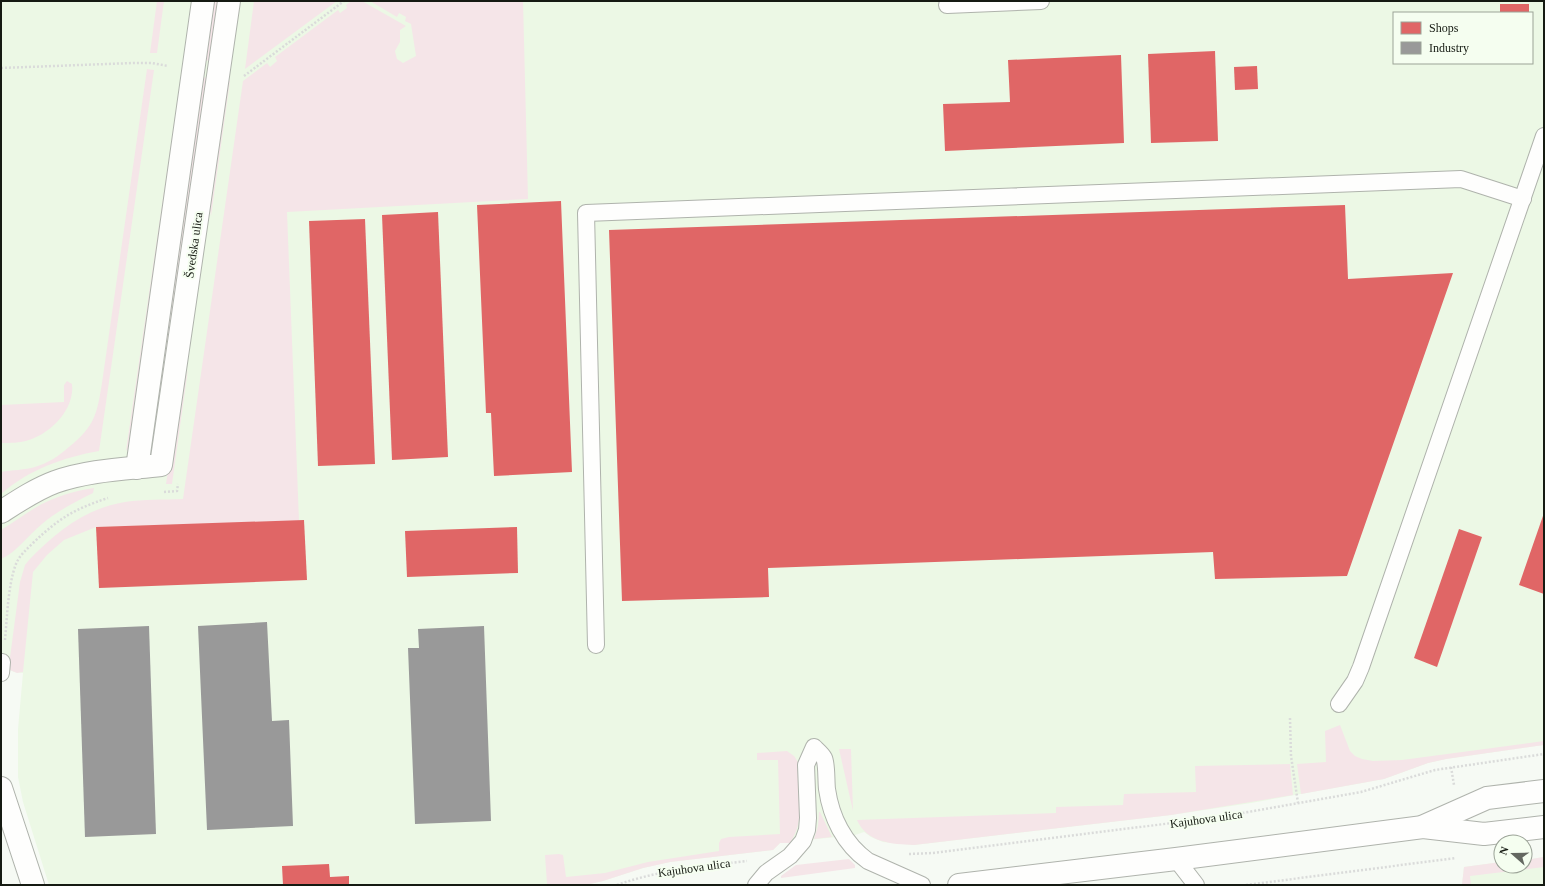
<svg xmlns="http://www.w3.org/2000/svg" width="1545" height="886" font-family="Georgia,serif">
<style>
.built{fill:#ecf8e5;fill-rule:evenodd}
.green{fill:#f5e5e8}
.shops{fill:#e06666}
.industry{fill:#999}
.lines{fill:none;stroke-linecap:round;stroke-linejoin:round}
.service-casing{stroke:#afb3ac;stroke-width:18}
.minor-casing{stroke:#afb3ac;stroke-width:24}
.secondary-casing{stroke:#afb3ac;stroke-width:24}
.path{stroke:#dadbda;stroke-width:2.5;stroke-dasharray:2 2;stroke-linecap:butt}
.service{stroke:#fefefd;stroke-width:16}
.minor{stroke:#fefefd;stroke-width:22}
.secondary{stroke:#fefefd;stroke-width:22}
.labels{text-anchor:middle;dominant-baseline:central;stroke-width:4;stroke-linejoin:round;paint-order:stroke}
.street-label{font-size:12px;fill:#151a12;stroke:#f5fef0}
</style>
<rect width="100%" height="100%" fill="#f6faf4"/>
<!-- built -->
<g class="built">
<path d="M1,1H1544V745L1446,759L1428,763L1384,779L1251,803L1171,815L914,845L883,842L871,837L864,832L855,835L780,843L773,850L670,862L643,868L603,881L585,885H49L23,802L18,777V729L23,673L14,672L10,670L9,667L1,664ZM1394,13H1532V63H1394Z"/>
<polygon points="1544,857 1544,885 1462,885 1464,867 1501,862 1501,866 1525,866 1525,860"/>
</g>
<!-- green -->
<g class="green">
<polygon points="157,1 164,1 157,53 150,53"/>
<polygon points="211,1 222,1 213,61 202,60"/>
<polygon points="254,1 337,1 245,69"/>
<path d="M351,1H362L406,26L400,30V42L395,51L397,59L403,63L416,56L411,24L405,21L406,17L399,13L397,17L370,1H523L528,199L287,212L299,521L96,527L64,540L47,555L33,572L23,672L17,673L10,670L9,665L20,582L25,565L29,560C56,532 86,508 125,502C144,499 164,500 183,499L243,81L267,63L270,67L277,61L275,57L338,10L340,13L347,8L346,5Z"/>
<path d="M147,69L154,70L99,451C64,457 28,470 1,494V472C12,470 25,470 35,467C48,463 59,456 69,447C95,426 97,414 102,383Z"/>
<polygon points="181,75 186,75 129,447 126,451"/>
<polygon points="200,77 210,78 154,440 152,440"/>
<polygon points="225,81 230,81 211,216 209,205"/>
<polygon points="188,369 172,484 166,484 179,400"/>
<path d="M67,381L72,384C75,409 51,433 29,440C20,443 10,443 1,443V405L64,402V385Z"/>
<path d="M94,488L93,493C75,502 57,511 42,524C28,535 17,552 1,559V530C13,523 23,515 35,508C53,497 74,491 94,488Z"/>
<polygon points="1340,725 1350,751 1355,756 1362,759 1373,761 1402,760 1544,741 1544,745 1446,759 1428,763 1384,779 1301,794 1297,764 1326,762 1325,731"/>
<polygon points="839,749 851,749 853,811"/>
<path d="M787,751L794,756L798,762C799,788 806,820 790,843H780L773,850L670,862L643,868L603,881L585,885H544L547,884L545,855L559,854L563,855L566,877L605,873L648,862L719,851V843L721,839L729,837L780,834L778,760H757V753Z"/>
<path d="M1290,764L1293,795L1171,815L914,845C892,844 867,843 857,820L1056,813V807L1123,805L1124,794L1196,792L1195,766Z"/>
<polygon points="819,812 820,812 832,837 814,839 818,826"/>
<polygon points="1544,857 1544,867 1470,876 1471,885 1462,885 1464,867 1501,862 1501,866 1525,866 1525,860"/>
<polygon points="849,859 855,865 855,868 781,878 781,876 796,865"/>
</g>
<!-- shops -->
<g class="shops">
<rect x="1500" y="4" width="29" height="9"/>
<polygon points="1215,51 1218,141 1151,143 1148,54"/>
<polygon points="1121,55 1124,143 945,151 943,104 1010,102 1008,60"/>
<polygon points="1257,66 1258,89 1235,90 1234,67"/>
<polygon points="561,201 572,472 494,476 491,413 486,413 477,205"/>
<polygon points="1345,205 1348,279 1453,273 1347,576 1215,579 1213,552 1020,559 768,568 769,597 622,601 609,230"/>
<polygon points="438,212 448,457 392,460 382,215"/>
<polygon points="365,219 375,464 318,466 309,221"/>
<polygon points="1544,513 1544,594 1519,585"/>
<polygon points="304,520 307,580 99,588 96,527"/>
<polygon points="517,527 518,573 407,577 405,531"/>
<polygon points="1459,529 1482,537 1437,667 1414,658"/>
<polygon points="329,864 330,877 349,876 349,885 283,885 282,866"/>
</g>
<!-- industry -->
<g class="industry">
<polygon points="267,622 272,721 289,720 293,826 207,830 198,626"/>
<polygon points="149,626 156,834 85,837 78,629"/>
<polygon points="484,626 491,821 415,824 408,648 419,648 418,629"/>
</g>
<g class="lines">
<!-- service casing -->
<g class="service-casing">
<g id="service">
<polyline points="947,5 1041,1"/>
<polyline points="596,645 586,213 1461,179 1523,199"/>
<polyline points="1,673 2,662"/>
<polyline points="1339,704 1355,681 1361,667 1544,136"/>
<polyline points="1176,859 1196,885"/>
<path d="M756,885L766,873L790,856L803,841L807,830L808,818L806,765L814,747C817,750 822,754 824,758C827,764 826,781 827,789C831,817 844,844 868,861L922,885"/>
</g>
</g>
<!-- minor casing -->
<g class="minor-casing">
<g id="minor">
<polyline points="137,468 203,1"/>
<path d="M1,512C18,501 36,489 55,482C89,470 126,469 161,465L229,1"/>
<polyline points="1,788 33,885"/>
</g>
</g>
<!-- secondary casing -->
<g class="secondary-casing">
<g id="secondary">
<polyline points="1424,826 1487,798 1544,791"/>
<polyline points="959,885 1176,859 1423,827 1484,834 1544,827"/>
</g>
</g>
<!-- path -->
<g class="path">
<polyline points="1,68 133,63 152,63 168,66"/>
<polyline points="244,76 344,1"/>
<polyline points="164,492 177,491 178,484"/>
<path d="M5,640C7,619 8,584 16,564C19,556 26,550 33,543C58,519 74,509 108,498"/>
<polyline points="1290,718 1291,756 1298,803"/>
<polyline points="1451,767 1454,785"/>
<polyline points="909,854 933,853 1220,817 1361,792 1435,770 1544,754"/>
<path d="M617,885C659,870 703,866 747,861"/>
<polyline points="1246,885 1456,858"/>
</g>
<!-- service -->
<use href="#service" class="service"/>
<!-- minor -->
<use href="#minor" class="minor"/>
<!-- secondary -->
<use href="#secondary" class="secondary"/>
</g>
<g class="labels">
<!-- street labels -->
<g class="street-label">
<text transform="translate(194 245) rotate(-82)">Švedska ulica</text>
<text transform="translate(1206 819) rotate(-8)">Kajuhova ulica</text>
<text transform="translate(694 868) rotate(-8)">Kajuhova ulica</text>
</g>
</g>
<!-- border -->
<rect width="1545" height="886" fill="none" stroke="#151a12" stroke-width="4"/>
<!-- legend -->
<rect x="1393" y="12" width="140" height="52" fill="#f5fef0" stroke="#9ba397"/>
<rect x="1401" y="22" width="20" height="12" fill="#e06666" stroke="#9ba397"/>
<text x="1429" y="32" font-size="12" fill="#151a12">Shops</text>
<rect x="1401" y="42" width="20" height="12" fill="#999999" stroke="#9ba397"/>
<text x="1429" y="52" font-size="12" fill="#151a12">Industry</text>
<!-- north arrow -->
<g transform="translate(1513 854) rotate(290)"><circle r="19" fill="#f5fef0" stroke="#9ba397"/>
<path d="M0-3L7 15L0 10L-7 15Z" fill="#646861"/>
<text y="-6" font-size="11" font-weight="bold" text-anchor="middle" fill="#151a12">N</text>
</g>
</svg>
